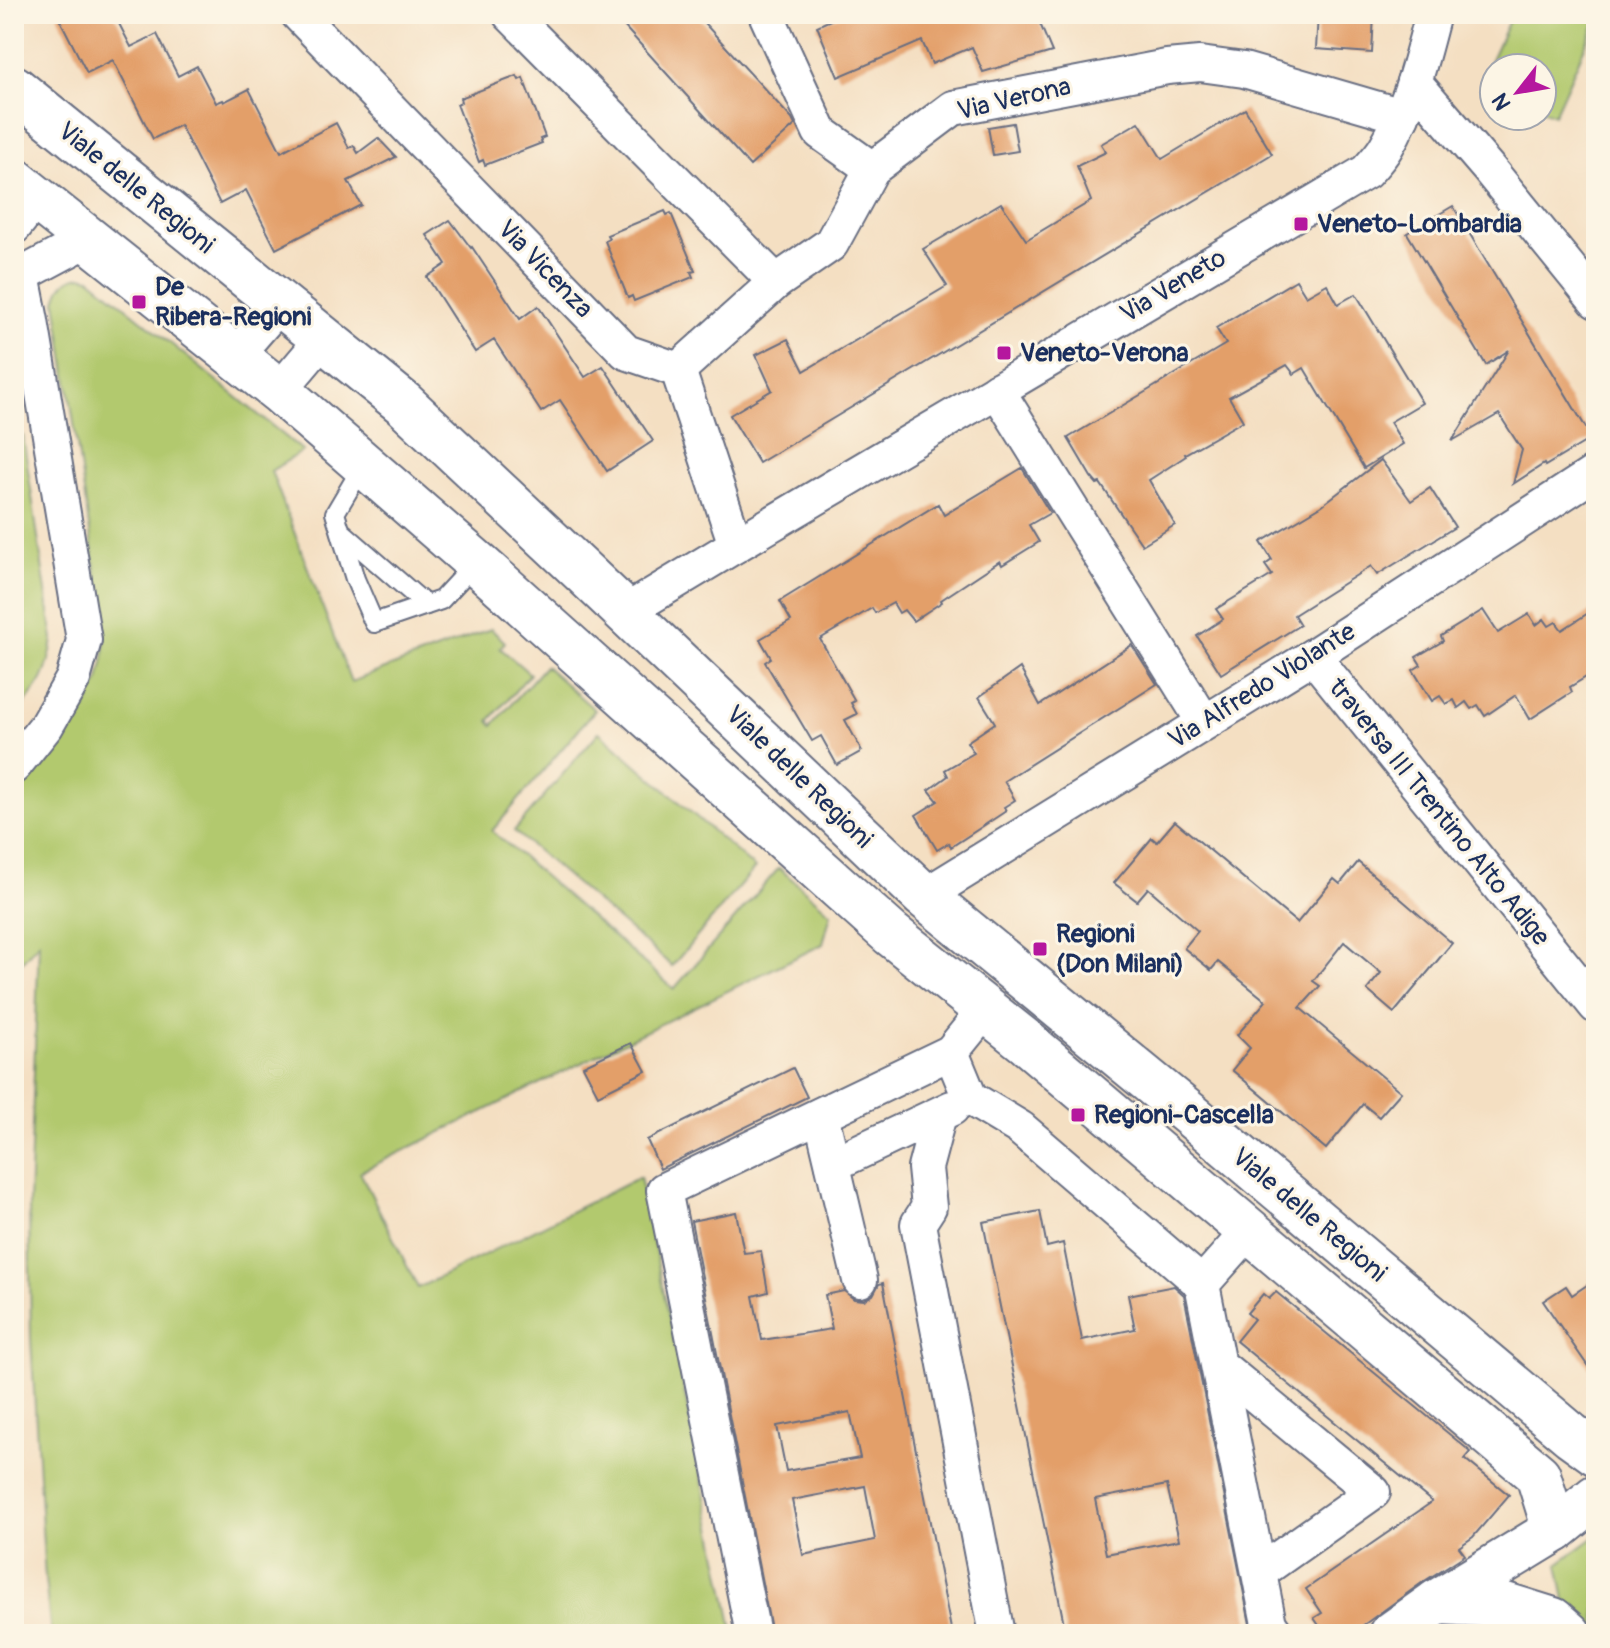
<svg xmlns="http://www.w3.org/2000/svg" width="1610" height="1648" font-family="Pangolin,sans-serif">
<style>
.green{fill:#b2c96e;stroke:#667c66;stroke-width:2}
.building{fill:#e39f69;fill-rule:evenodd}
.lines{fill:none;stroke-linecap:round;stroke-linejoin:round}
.lane-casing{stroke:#676d81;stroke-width:22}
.street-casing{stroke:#676d81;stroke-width:38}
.secondary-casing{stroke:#676d81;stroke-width:48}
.lane{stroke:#fff;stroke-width:18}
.street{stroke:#fff;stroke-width:34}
.secondary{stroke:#fff;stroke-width:44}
.poi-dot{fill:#b5179e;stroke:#fcf5e5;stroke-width:3}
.labels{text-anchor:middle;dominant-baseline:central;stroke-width:6;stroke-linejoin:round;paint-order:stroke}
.street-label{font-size:26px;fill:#1b2f5e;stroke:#fcf5e5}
.poi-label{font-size:26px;font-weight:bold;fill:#1b2f5e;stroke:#fcf5e5;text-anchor:start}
</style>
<rect width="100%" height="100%" fill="#fcf5e5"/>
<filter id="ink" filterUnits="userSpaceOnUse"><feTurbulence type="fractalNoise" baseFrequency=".0125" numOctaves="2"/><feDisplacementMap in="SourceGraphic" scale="16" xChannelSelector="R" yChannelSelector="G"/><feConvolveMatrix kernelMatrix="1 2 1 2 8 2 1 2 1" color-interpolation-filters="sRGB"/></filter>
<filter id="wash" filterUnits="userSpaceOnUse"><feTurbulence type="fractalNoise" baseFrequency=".006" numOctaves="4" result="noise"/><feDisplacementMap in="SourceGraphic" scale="32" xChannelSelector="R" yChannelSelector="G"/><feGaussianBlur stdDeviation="1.8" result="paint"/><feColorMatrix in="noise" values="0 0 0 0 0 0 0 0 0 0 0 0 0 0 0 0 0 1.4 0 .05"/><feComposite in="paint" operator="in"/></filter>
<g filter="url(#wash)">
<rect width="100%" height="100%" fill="#f4dfc2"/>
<!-- green -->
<g class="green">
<polygon points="1512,14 1596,14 1596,22 1554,115 1542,110 1542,68 1494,68 1494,87 1481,81"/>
<path d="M82,276L90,278L303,451L271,471L351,682L491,629L505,642L500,648L530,674L489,721L493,725L545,666L595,710L492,831L674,989L779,868L831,913L823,944L360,1172L418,1288L640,1177L734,1634H51L45,1579L31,1339L29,1202L39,942L14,971V800L80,717L90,700L99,680L104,658L105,635L56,301C60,286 66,278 82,276Z"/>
<path d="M23,436L53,639C48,679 38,687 14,717V438Z"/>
<polygon points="599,732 755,868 672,966 514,831"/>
<polygon points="1596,1536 1596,1627 1566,1605 1558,1564"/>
</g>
<g id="blocks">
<!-- building -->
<g class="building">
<polygon points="57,14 114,14 131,47 157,34 178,76 197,66 216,103 223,100 224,102 249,89 281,152 336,123 349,148 354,146 358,153 378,138 396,157 348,181 361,205 276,249 246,190 220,204 180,125 153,139 113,60 87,73"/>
<polygon points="613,14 696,14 792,119 795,125 750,166"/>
<polygon points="844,14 1036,14 1052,52 983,72 972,47 932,64 922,41 838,77 817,26"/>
<polygon points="1318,14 1374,14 1372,53 1316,49"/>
<polygon points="517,76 519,80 523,78 545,137 540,139 542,143 485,165 483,160 479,162 457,104 461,102 460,98"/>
<polygon points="1245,109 1272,154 759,463 730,415 772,390 756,355 788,339 804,371 947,286 923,249 1001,203 1026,240 1091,201 1077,166 1106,152 1101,144 1139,122 1162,159"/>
<polygon points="1013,123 1018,151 993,155 988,127"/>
<polygon points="1453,206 1592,438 1545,466 1544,464 1513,484 1522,450 1499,414 1452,441 1509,350 1486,365 1407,233"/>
<polygon points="665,211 667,215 671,213 695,271 691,272 693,277 634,301 632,296 628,298 605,241 609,239 607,235"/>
<polygon points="450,220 471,248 472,247 520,319 538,306 585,377 603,366 653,441 607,471 560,400 541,412 494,340 475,352 427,277 446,264 427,235"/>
<polygon points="1296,280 1306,296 1327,284 1338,304 1356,294 1422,403 1390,422 1403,444 1364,468 1304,368 1294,374 1287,365 1229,397 1243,421 1185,454 1186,456 1149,480 1175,525 1142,545 1100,483 1097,484 1091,477 1068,438 1226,344 1216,328"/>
<polygon points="1381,460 1411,501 1430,488 1455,527 1377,575 1371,566 1294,615 1300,625 1221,674 1197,636 1223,619 1216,609 1272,575 1265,565 1272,560 1261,542 1321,506"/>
<polygon points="1022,468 1050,513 1029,525 1039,542 1002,565 1000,561 941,600 942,602 913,621 904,610 899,613 893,603 875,613 872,608 820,639 855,701 851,703 857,714 845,720 862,751 837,765 821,736 812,741 765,662 771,658 760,639 791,621 780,601 938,504 944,515"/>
<polygon points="1596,608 1596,671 1570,687 1572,692 1530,719 1516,695 1485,716 1478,705 1471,709 1466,702 1458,708 1454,700 1446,704 1440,696 1432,701 1413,670 1421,665 1416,657 1443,641 1441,636 1483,610 1498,633 1529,614 1536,625 1544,619 1549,626 1556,622 1562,630"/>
<polygon points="1132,645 1157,684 1004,781 1015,800 1004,807 1006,811 951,847 949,843 937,850 916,815 938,801 929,790 948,776 945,770 974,753 967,742 995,723 979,697 1020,668 1040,705"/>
<polygon points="1175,821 1297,923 1334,879 1340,884 1358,862 1452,943 1394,1013 1367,990 1381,973 1344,942 1313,981 1320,986 1300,1008 1401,1092 1379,1117 1363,1104 1326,1149 1232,1070 1250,1048 1237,1035 1266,1001 1218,962 1211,970 1184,948 1198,931 1148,888 1137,901 1114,883 1152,838 1157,842"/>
<polygon points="631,1043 646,1071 598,1095 583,1066"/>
<polygon points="793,1068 807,1097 660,1169 647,1140"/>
<path d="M1040,1211L1047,1247L1063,1243L1082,1340L1135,1329L1128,1295L1174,1286L1184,1295L1252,1634H1066L983,1222ZM1167,1485L1179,1540L1106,1554L1095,1499Z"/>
<path d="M736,1212L744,1253L761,1251L768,1292L753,1296L762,1340L832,1329L825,1295L844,1291L854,1299L864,1300L873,1295L879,1284L883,1283L952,1634H772L691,1221ZM850,1412L860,1458L786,1471L777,1426ZM865,1486L875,1540L803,1555L792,1500Z"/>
<polygon points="1596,1279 1596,1378 1543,1301 1566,1286 1572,1295"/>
<polygon points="1276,1292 1471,1452 1465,1459 1509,1495 1473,1537 1459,1547 1465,1555 1423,1582 1351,1634 1325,1634 1314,1618 1322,1613 1306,1589 1432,1502 1236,1341 1254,1319 1247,1313 1263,1294 1269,1299"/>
</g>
</g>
</g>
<g filter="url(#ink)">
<use href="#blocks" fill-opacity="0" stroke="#676d81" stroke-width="2"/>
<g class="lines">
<!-- lane casing -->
<g class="lane-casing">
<g id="lane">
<polyline points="364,464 335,513 355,579 374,623 441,600 476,562"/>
<polyline points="341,531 426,605"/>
</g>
</g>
<!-- street casing -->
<g class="street-casing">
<g id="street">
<polyline points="298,14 626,352 678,370 736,545"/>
<polyline points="510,14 776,282"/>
<polyline points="766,14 820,132 872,169"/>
<polyline points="1414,82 1488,168 1596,301"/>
<polyline points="14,227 37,198"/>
<polyline points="14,279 89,239"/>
<polyline points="235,356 280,304"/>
<polyline points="678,370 776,282 831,244 872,169 953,108 1167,67 1200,64 1244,70 1402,116"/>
<polyline points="997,390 1204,722"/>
<polyline points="279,391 323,339"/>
<path d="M625,612L736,545L1366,172C1373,164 1381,156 1386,147C1410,107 1421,59 1433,14"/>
<polyline points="1313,656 1596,1006"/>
<polyline points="14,766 46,726 73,679 84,640 31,321 22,275"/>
<polyline points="924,896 1313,656 1596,472"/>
<polyline points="951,1052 970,1098 1020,1128 1202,1284"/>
<polyline points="821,1115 860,1280"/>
<polyline points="939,1115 925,1168 929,1207 918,1224 997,1634"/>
<polyline points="833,1164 952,1108"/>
<polyline points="1249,1231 1202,1284 1269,1624 1276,1634"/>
<polyline points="1219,1365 1373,1492 1260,1572"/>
<polyline points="753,1634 664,1190 951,1052 985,1010"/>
</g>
</g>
<!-- secondary casing -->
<g class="secondary-casing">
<g id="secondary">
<polyline points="14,88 403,403 581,570 924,896 1192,1116 1571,1435 1596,1453"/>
<polyline points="14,180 279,391 476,562 891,934 1025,1041 1538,1475 1555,1530"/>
<polyline points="1437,1602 1505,1605 1553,1620 1569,1634"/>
<polyline points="1392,1634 1437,1602 1555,1530 1596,1497"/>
</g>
</g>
<!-- lane -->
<use href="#lane" class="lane"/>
<!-- street -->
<use href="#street" class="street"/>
<!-- secondary -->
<use href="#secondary" class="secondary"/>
</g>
</g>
<!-- markers -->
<g class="poi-dot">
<rect x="1293" y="216" width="16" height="16" rx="4"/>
<rect x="131" y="294" width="16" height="16" rx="4"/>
<rect x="996" y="345" width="16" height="16" rx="4"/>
<rect x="1032" y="941" width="16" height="16" rx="4"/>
<rect x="1070" y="1107" width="16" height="16" rx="4"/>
</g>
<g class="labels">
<!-- street labels -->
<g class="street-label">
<text transform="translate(1014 99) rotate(-13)">Via Verona</text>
<text transform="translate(136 188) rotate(39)">Viale delle Regioni</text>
<text transform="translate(545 269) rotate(46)">Via Vicenza</text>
<text transform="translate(1173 286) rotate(-31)">Via Veneto</text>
<text transform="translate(1262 686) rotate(-32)">Via Alfredo Violante</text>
<text transform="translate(799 777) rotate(44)">Viale delle Regioni</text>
<text transform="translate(1439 812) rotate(51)">traversa III Trentino Alto Adige</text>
<text transform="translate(1309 1215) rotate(40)">Viale delle Regioni</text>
</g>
<!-- poi labels -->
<g class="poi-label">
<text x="1317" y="224">Veneto-Lombardia</text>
<text x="155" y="287">De<tspan x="155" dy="30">Ribera-Regioni</tspan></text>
<text x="1020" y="353">Veneto-Verona</text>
<text x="1056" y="934">Regioni<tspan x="1056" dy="30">(Don Milani)</tspan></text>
<text x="1094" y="1115">Regioni-Cascella</text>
</g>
</g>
<!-- margin -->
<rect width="1610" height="1648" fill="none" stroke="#fcf5e5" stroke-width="48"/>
<!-- north arrow -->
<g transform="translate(1518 92) rotate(239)"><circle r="38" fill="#fcf5e5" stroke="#a2a6af" stroke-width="2"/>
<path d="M0-6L14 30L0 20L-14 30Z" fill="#b5179e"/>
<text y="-12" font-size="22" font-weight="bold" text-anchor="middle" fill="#1b2f5e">N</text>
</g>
</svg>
